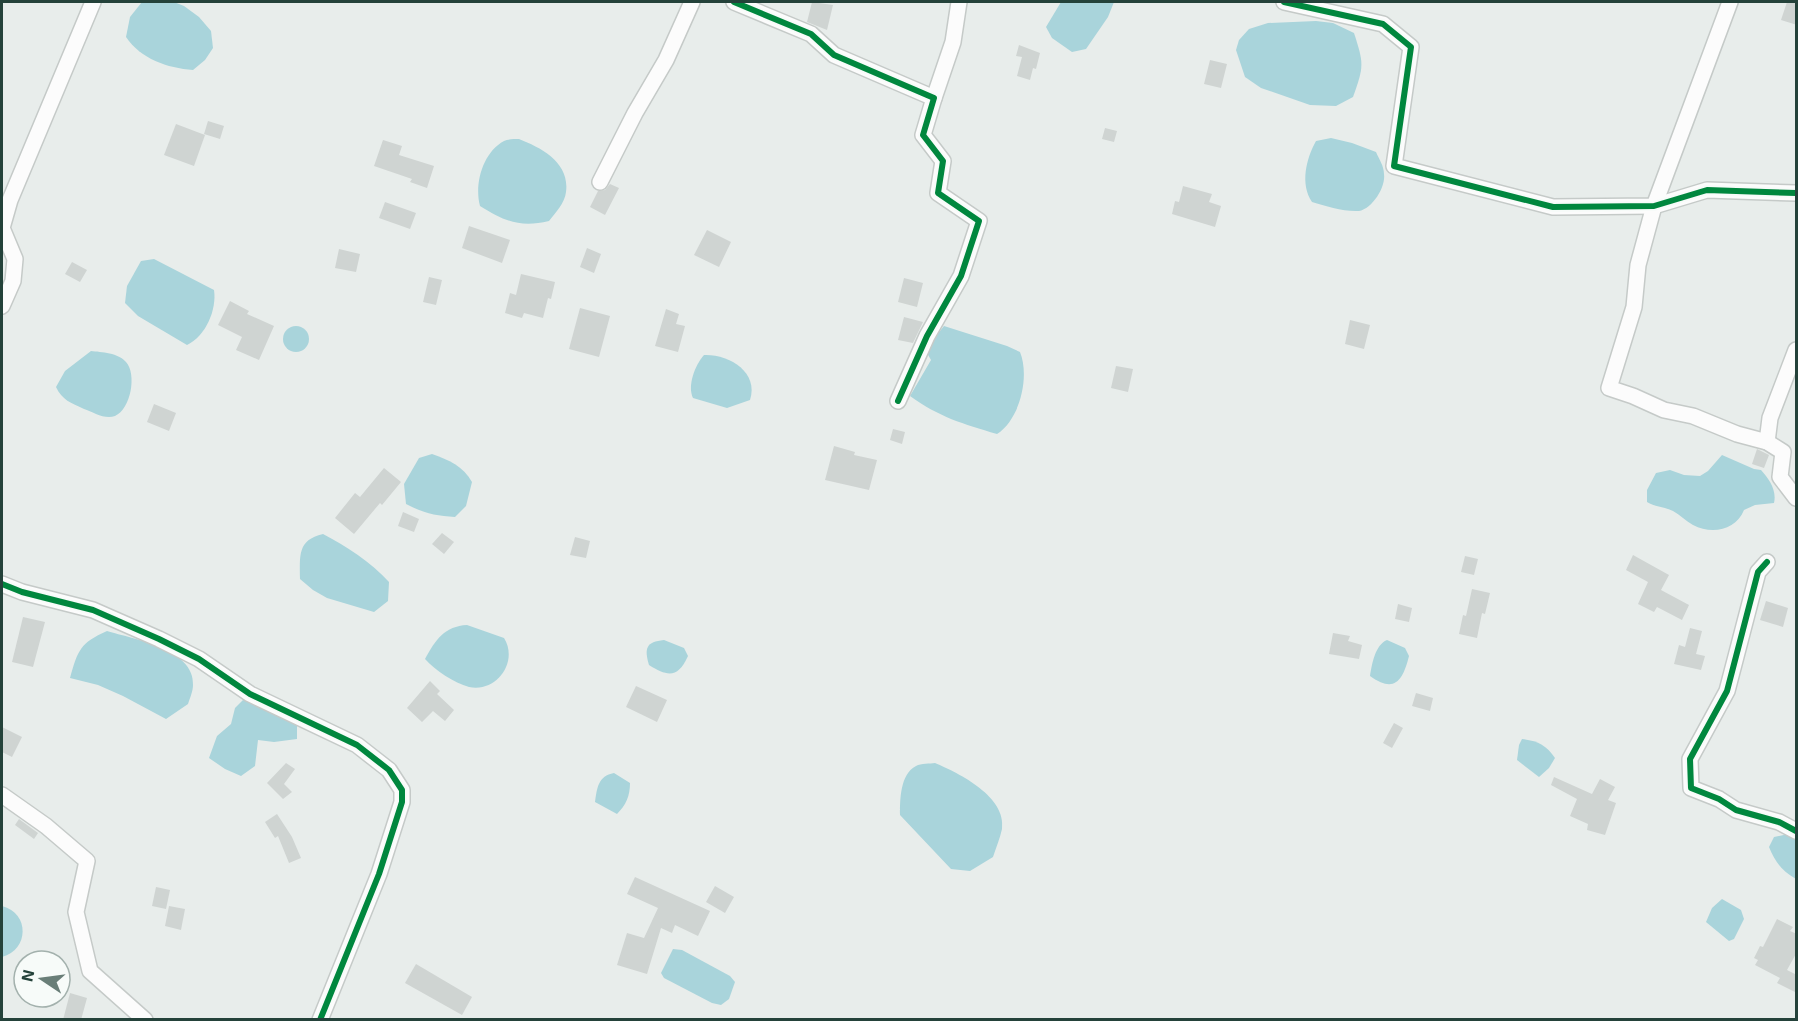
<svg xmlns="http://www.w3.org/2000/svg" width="1798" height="1021" font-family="'Exo 2',sans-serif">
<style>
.water{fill:#a9d4db}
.building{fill:#cfd4d2}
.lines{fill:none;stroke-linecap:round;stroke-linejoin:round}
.minor-casing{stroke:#c5cac8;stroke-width:18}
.minor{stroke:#fcfcfc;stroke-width:15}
.cycleway-casing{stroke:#f7fbf9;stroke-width:10}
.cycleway{stroke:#00873e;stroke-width:6}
</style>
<rect width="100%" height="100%" fill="#e8edeb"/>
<!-- water -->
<g class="water">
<path d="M142,2H174L184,6L199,17L211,31L213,48L205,60L193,70C167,68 141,59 126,37L130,17Z"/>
<polygon points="1061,2 1114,2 1108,17 1086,49 1072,52 1052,38 1046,27"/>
<path d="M1316,21L1333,23L1354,33C1364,64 1364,66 1353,97L1336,106L1310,105L1261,88L1245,77L1236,50L1239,40L1249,29L1268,23Z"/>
<path d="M1331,138L1352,143L1376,152C1379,159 1384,166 1384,174C1386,187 1372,209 1359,211C1344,212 1326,206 1312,202C1300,184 1306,159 1316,141Z"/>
<path d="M519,139C542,148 570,163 566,192C565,203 555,213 549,221C520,228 504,221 480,206C474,184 483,152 504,141C508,139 515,139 519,139Z"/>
<path d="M154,259L214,290C217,309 206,336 187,345L138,316L125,303L127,286L141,261Z"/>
<circle cx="296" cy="339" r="13"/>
<path d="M944,326L1007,346L1020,352C1030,377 1020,419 997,434C963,424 939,417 910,396L931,360L927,353L932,341Z"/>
<path d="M91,351C101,352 119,353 126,362C137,374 131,409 115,416C105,420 93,412 84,409C71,403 62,400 56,387L65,371Z"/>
<path d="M704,355C729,354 759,372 750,400L727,408L693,398C687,386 695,365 704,355Z"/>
<path d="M432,454C449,460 463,466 472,482L466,506L455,517C436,516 423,513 406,504L404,484L419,458Z"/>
<path d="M1722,455L1754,469L1761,470C1769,479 1777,490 1774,503L1755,505L1744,510C1736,530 1712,535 1693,525C1686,521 1680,515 1673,511C1665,507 1655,507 1647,502V490L1656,473L1670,470L1684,475L1700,476L1708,471Z"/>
<path d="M323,534C346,546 371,562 389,582L388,601L374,612L327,598L313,590L300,579C300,556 297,540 323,534Z"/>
<path d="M467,625L504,638C519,662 496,693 469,687C454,683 435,670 425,659C435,640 445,626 467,625Z"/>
<path d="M107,631C133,639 195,649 193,685C193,691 190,698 188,704L166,719L123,696L98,685L70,678C78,650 80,643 107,631Z"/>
<path d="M664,640L684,648L688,656C678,678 668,677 649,665C644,648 646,642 664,640Z"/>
<path d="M1387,640L1405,648L1409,656C1403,680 1395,694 1370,676C1372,664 1375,645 1387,640Z"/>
<path d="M243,700C263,704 280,714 297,726V739L274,742L258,740L255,766L241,776L225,769L209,758L217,736L231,724L235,708Z"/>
<path d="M1522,739C1538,741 1546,745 1555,758L1549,768L1539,777L1517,760L1519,745Z"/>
<path d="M935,763C959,773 1007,797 1002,829C1000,838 996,848 993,857L970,871L951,869L900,815C900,800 900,774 916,766C921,763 930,764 935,763Z"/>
<path d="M614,773L630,783C630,796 626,805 617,814L595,802C597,788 598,776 614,773Z"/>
<path d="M1788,834L1796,840V879C1782,871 1775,862 1769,847L1774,837Z"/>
<polygon points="1722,899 1741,910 1744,919 1734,939 1729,941 1706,922 1712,908"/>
<path d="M2,906C30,913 29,950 2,957Z"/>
<polygon points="673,949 682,950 730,976 735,982 729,999 721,1005 712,1003 664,978 661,973"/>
</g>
<!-- building -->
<g class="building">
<polygon points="812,2 833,5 827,30 807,22"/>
<polygon points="1787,2 1797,2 1797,25 1781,20"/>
<polygon points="1019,45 1040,53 1036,69 1033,68 1030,80 1017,76 1022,57 1016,56"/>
<polygon points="1210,60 1227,64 1221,88 1204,84"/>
<polygon points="208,121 224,126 220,139 204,134"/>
<polygon points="176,124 205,135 194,166 164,155"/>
<polygon points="1105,128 1117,131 1114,142 1102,139"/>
<polygon points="383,140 402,146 399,155 434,166 427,188 410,182 412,179 374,166"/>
<polygon points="610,184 619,188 605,215 590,207 598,191 605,190"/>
<polygon points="1183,186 1212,194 1209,202 1221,206 1215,227 1172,214 1175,201 1179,202"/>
<polygon points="385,202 416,213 410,229 379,218"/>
<polygon points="469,226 510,240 502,263 462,248"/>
<polygon points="707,230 731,242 719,267 694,255"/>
<polygon points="587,248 601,254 594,273 580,267"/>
<polygon points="339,249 360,254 356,272 335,268"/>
<polygon points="72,262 87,270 80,282 65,274"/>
<polygon points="521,274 555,282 551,299 548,298 543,318 524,313 522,318 505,313 510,293 516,295"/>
<polygon points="429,277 442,280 436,305 423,302"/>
<polygon points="904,278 923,283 917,307 898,302"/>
<polygon points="230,301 249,311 247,314 274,326 259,360 236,350 242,337 218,325"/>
<polygon points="580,308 610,316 599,357 569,349"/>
<polygon points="666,309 679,314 676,324 685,326 678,352 655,346"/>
<polygon points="904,317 923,322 913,343 898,340"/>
<polygon points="1350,320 1370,325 1364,349 1345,344"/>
<polygon points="1116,366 1133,369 1128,392 1111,388"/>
<polygon points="154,404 176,413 169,431 147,422"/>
<polygon points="893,429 905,432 902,444 890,440"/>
<polygon points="834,446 855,452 854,455 877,460 869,490 825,480"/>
<polygon points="1757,449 1769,455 1764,468 1752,464"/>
<polygon points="384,468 401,482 382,505 380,503 354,534 335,518 355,493 360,497"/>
<polygon points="403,512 419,519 414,532 398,526"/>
<polygon points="442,533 454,542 444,554 432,544"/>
<polygon points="575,537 590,541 586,558 570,555"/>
<polygon points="1633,555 1669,575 1661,590 1689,605 1682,620 1657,607 1654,612 1638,604 1648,582 1626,570"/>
<polygon points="1465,556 1478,559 1474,575 1461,572"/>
<polygon points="1472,589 1490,593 1485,614 1482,613 1477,638 1459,634 1463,615 1466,616"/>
<polygon points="1766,601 1788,608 1783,627 1760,620"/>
<polygon points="1398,604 1412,608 1409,622 1395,619"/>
<polygon points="23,617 45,622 33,667 12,662"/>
<polygon points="1690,628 1702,631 1696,654 1705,656 1701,670 1674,664 1679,645 1685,647"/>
<polygon points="1333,633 1350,636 1348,641 1362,645 1359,659 1329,654"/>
<polygon points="430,681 440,691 437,694 454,710 445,721 433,711 422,722 407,708"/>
<polygon points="636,686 667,700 657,722 626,707"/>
<polygon points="1416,693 1433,698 1430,711 1412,706"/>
<polygon points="1394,723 1403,728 1392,748 1383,743"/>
<polygon points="2,727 22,737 12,757 2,752"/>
<polygon points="286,763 295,769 284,784 292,792 283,799 267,783"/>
<polygon points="1554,777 1592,794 1600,779 1615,787 1608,800 1616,803 1605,835 1587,830 1588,824 1570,816 1577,799 1551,785"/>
<polygon points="277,814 292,837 301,858 289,863 278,836 275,838 265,822"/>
<polygon points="19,819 38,833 34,839 15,825"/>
<polygon points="635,877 710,911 698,936 675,925 672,933 661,928 647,974 617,965 627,933 644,938 658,908 627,894"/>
<polygon points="715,886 734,897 725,913 706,902"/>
<polygon points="156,887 170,890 166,909 152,906"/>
<polygon points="169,906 185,909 181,930 165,926"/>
<polygon points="1777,919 1793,927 1790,931 1797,934 1797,952 1787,970 1797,975 1797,993 1777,983 1780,978 1755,965 1758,960 1754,958 1760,946 1763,947"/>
<polygon points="416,964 472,997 462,1015 405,983"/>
<polygon points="70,993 87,998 81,1020 63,1020"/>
</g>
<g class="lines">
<!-- minor casing -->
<g class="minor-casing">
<g id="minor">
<polyline points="734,2 811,34 834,55 934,98 923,135 943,161 938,193 979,221 961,276 927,336 898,401"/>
<polyline points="1284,2 1383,24 1411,47 1394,166 1553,207 1654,206 1707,190 1796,193"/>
<polyline points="1730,2 1654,206 1638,265 1634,307 1609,388 1633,396 1664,410 1693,416 1737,434 1767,442 1783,452 1780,477 1796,498"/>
<polyline points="934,98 953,42 959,2"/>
<polyline points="600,182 635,113 666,60 692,2"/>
<polyline points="2,306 13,281 15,259 2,228 10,200 93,2"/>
<polyline points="1767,442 1770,418 1796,350"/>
<polyline points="1767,562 1758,572 1727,691 1690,759 1691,788 1719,799 1736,810 1779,822 1796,831"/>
<polyline points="2,584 22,592 93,610 159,639 199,659 250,694 357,745 389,770 402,790 402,802 379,874 320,1020"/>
<polyline points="2,795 46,826 87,861 76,912 90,971 145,1020"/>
</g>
</g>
<!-- minor -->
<use href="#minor" class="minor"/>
<!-- cycleway casing -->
<g class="cycleway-casing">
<g id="cycleway">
<polyline points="734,2 811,34 834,55 934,98 923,135 943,161 938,193 979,221 961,276 927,336 898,401"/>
<polyline points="1284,2 1383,24 1411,47 1394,166 1553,207 1654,206 1707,190 1796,193"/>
<polyline points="1767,562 1758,572 1727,691 1690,759 1691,788 1719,799 1736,810 1779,822 1796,831"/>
<polyline points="2,584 22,592 93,610 159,639 199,659 250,694 357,745 389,770 402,790 402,802 379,874 320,1020"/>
</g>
</g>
<!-- cycleway -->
<use href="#cycleway" class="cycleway"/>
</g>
<!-- border -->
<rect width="1798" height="1021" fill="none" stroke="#24423a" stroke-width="6"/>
<!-- north arrow -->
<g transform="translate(42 979) rotate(283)"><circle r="28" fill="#f7fbf9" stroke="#a3b1ad" stroke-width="1.5"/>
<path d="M0-4.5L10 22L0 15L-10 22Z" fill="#697e78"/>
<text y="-9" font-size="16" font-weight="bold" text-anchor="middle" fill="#24423a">N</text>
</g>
</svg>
